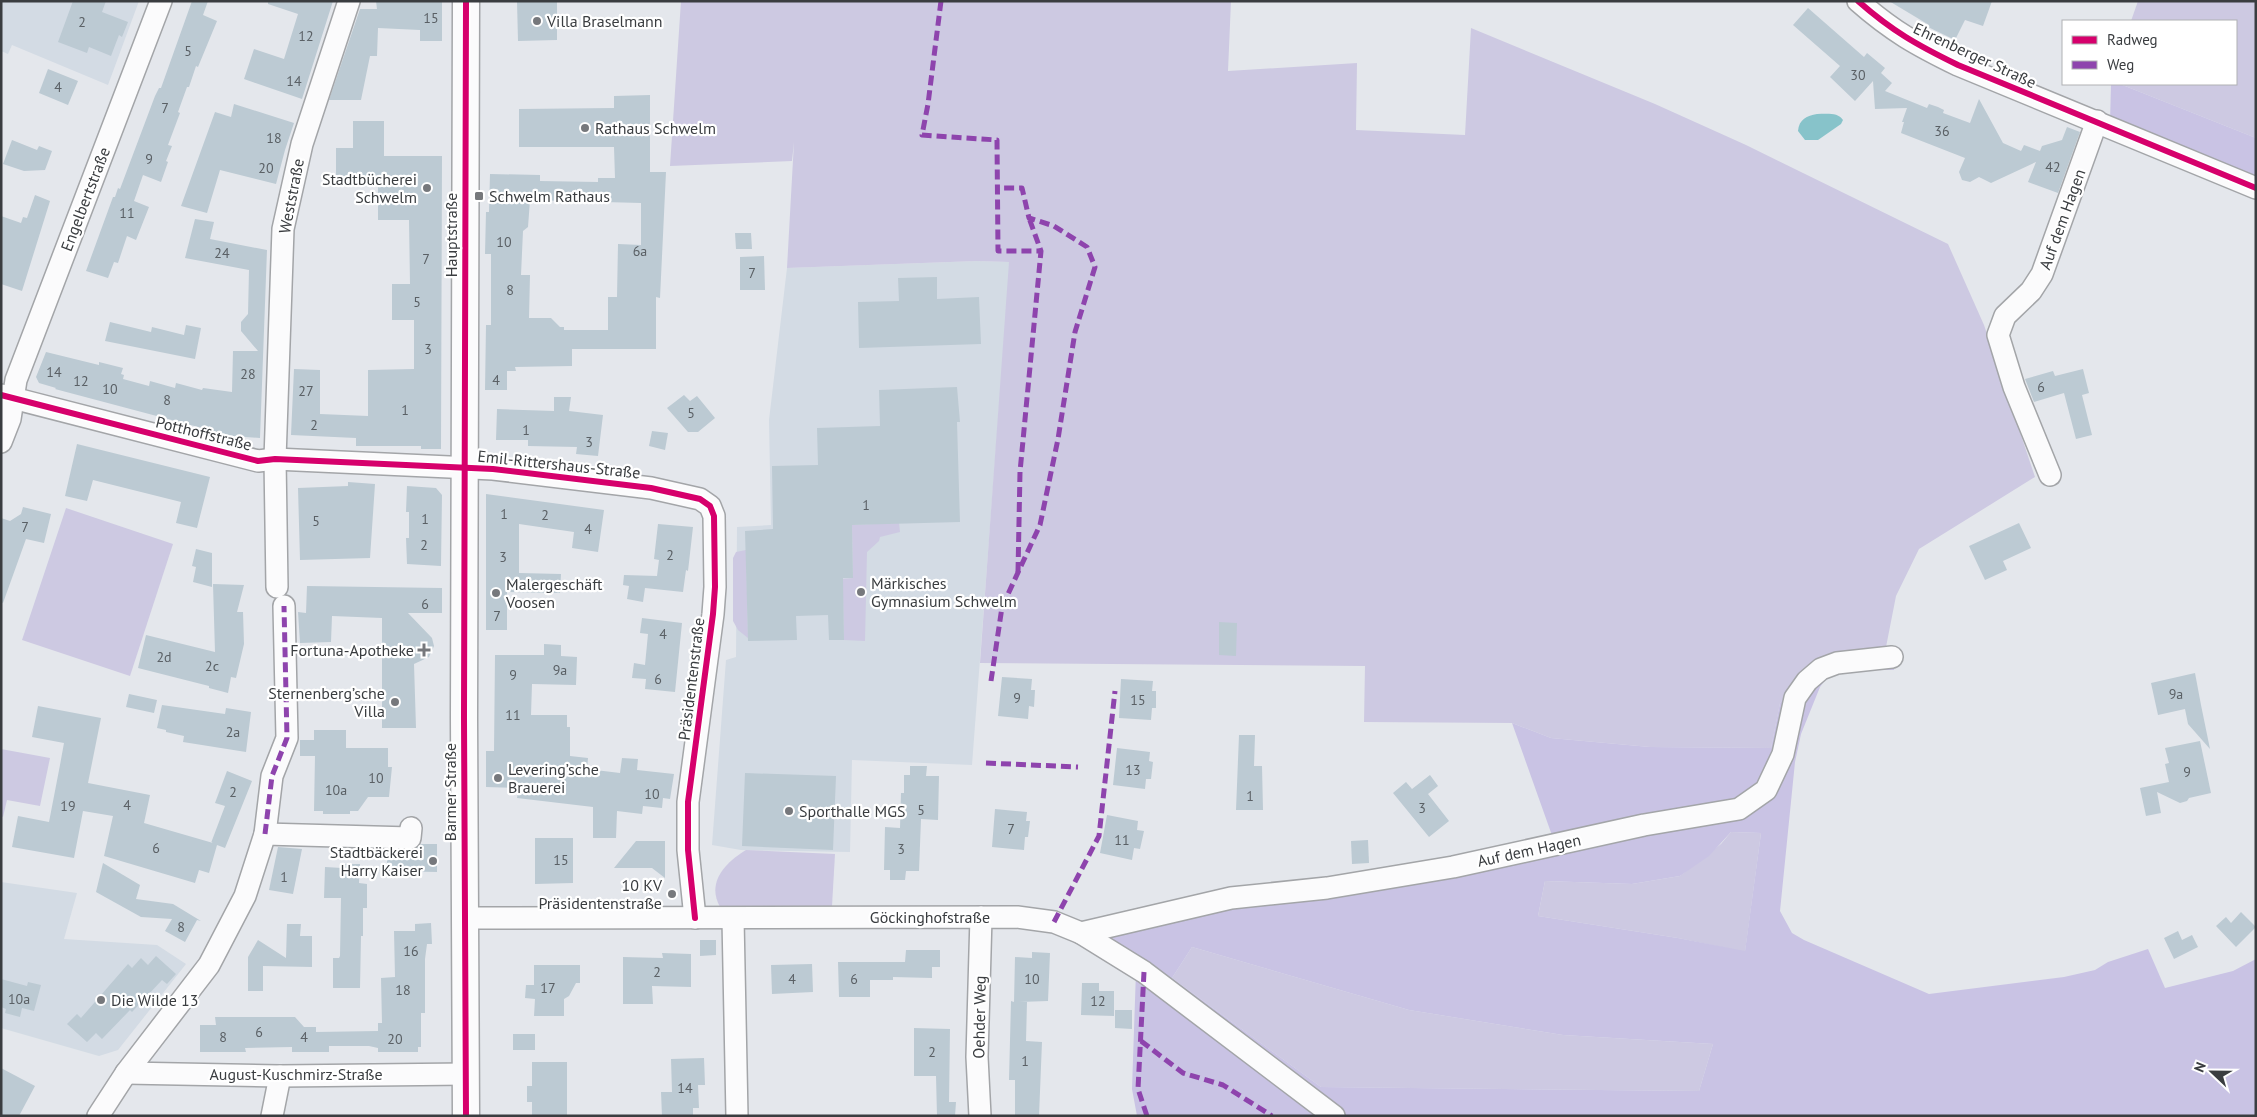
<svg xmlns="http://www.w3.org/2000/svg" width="2257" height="1117" font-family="'PT Sans',sans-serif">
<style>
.built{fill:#d3dbe4}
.green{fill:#cdc9e2}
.forest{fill:#c9c3e4;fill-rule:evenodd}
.water{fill:#87c3ca}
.building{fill:#bccad3;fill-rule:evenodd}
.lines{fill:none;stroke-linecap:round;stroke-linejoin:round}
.minor-casing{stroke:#a3a5a8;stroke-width:24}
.tertiary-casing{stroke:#a3a5a8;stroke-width:29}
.minor{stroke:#fbfbfc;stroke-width:21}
.tertiary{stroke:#fbfbfc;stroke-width:26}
.quiet{stroke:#8e44ad;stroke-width:5;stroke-dasharray:10 5;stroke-linecap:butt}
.cycleway-casing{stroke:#fff;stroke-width:9}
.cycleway{stroke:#d6006c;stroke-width:6}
.poi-dot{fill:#76787c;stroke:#fff;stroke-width:2}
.labels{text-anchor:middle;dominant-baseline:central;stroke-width:4.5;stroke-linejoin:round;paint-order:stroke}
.number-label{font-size:14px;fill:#5a6065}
.poi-label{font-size:16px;fill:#3a3d40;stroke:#fff;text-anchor:start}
.street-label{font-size:16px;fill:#3a3d40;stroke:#fff}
</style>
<rect width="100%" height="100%" fill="#e4e7ec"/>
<!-- built -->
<g class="built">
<polygon points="1,1 139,1 108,85 12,45 8,54 1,51"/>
<polygon points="977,261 1010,262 972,765 852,760 850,852 741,850 712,845 726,660 736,657 737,527 771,525 769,420 787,268"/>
<polygon points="1,882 77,893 64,939 157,945 186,964 118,1050 99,1056 1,1028"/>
</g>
<!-- green -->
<g class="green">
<polygon points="681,1 1231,1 1228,71 1357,63 1356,130 1465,135 1471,28 1655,104 1746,145 1948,244 1984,325 2035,477 1919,549 1896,596 1886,647 1814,661 1780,703 1771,748 1650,747 1551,738 1512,723 1364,722 1365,666 980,663 1009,262 977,261 787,268 794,142 792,161 670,166"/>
<polygon points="2138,1 2256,1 2256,138 2120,84 2236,84 2236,21 2131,21"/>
<polygon points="66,508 173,544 130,676 22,640"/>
<polygon points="899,523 900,532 880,537 879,541 867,552 865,641 844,640 843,597 841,579 853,578 852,525"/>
<polygon points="746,550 748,638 738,630 733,621 733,558 736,552"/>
<polygon points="1,749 50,758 40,806 7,800 3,817 1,816"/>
<polygon points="1731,832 1761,833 1745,952 1678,938 1538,916 1545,881 1632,884 1680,876 1721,844"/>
<path d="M746,850L835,854L832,906L720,907C706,882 726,862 746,850Z"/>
<polygon points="1192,947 1409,1010 1563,1035 1713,1044 1699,1091 1321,1087 1172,978"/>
</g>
<!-- forest -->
<g class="forest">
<polygon points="2111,84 2120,84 2256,138 2256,190 2110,123"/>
<path d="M1886,647L1897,648L1894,670H1846L1828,676L1820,687L1801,734L1795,762L1780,911L1792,933L1804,940L1929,994L2064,977L2095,970L2108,962L2148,949L2165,988L2233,971L2256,959V1116H1137L1132,1089L1136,971L1089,931L1416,870L1554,841L1512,723L1551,738L1650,747L1771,748L1780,703L1798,680ZM1731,832L1761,833L1745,951L1678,938L1538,916L1545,881L1632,884L1680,876L1709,856ZM1192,947L1409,1010L1563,1035L1713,1044L1699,1091L1321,1087L1172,978Z"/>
</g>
<!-- water -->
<path class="water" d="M1817,114C1826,114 1838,112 1843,120L1841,124L1818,140H1805L1798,131C1799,119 1807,116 1817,114Z"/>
<!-- building -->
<g class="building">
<polygon points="73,1 106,1 102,12 128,22 122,37 119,35 111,56 89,47 87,53 58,42"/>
<polygon points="192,1 208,1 203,15 217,21 198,67 196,66 189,87 187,87 178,112 180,113 168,145 172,146 166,161 168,162 161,182 143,175 134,201 149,207 136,240 127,236 118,263 114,262 108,278 86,271 113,197 115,197 118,188 120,189 155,96 159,88 161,88"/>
<polygon points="268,1 333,1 302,99 244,79 254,49 284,59 298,14 268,4"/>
<polygon points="376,1 442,1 442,41 420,41 420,30 378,28 377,56 370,56 361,100 329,100 360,9 377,9"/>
<polygon points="517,1 557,1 557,40 518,41"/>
<polygon points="1889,1 1992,1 1983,26 1965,20 1955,40 1928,27 1929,25"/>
<polygon points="1808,8 1864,57 1867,53 1885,68 1881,73 1892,83 1885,91 1927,108 1929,104 1938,107 1944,110 1943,113 1970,123 1979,99 2003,143 2021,151 2024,145 2040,151 2042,146 2062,140 2067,127 2080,132 2058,193 2028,182 2036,162 1991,183 1979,177 1970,182 1962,180 1959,172 1965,158 1901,133 1904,122 1902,122 1907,108 1875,109 1873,81 1855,101 1830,77 1840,66 1793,25"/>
<polygon points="48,69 78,81 68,105 39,93"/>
<path d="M650,95V172H666L660,298L656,297V349H572V366L515,367L516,371H507V390H485L486,325H491V254H485L486,212H489L490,174L540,175V181L598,182V178H615L614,147H519V109L614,108V96ZM530,200L641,203V245L618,244L617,297H608V330H564V327H560L551,318H529L530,275H521L523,231L528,227Z"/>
<polygon points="234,104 294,123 285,150 276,184 220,170 207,213 181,206 215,112 231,117"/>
<polygon points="353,121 384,121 384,156 442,156 441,449 421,449 421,446 356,446 356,438 291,435 294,369 320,370 320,414 368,416 368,370 414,369 414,320 392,320 392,284 410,284 409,220 378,220 378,177 336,177 336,148 353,148"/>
<polygon points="12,140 37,150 39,146 52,151 45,170 24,171 3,164"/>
<polygon points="35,195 50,201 22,291 1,284 1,216 21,223 23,217 27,218"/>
<polygon points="195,219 214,222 210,239 267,250 260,438 232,436 55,389 56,388 39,383 36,377 46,352 99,365 99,362 123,368 121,374 124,375 123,379 149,386 150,381 175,388 176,383 202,390 203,388 232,392 233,351 258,351 241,331 241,322 248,314 249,270 185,258"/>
<polygon points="735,233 751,233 752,249 736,249"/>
<polygon points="764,256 765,290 740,290 740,257"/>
<polygon points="937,277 937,299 979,297 981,344 859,348 858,302 899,301 898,278"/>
<polygon points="110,322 151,332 152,327 184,335 186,325 201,328 195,359 105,341"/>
<polygon points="2083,369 2089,393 2082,395 2092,435 2076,439 2064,393 2034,402 2025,379 2053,371 2055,376"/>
<polygon points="957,387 960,422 957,422 960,522 852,525 853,578 843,578 844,640 829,640 828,615 796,616 797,640 748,641 745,531 773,529 772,466 818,465 817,428 880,426 879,390"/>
<polygon points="684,395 690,401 697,396 715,418 698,432 688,432 667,408"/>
<polygon points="554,397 571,397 569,411 603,415 598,456 576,454 577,447 528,446 528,440 496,440 497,409 554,411"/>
<polygon points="652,431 668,433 665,450 649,446"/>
<polygon points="77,444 210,477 197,528 176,523 181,502 93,480 87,501 65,496"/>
<polygon points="348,482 375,484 370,558 300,560 298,488 348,486"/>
<polygon points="407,486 436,488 442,495 441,566 407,564 406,538 409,538 409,512 406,512"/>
<polygon points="486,494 604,510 598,552 572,548 574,532 519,524 519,573 561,574 560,593 507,592 507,630 486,630"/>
<polygon points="23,507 51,514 44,543 26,539 3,603 1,602 1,518 10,521 21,514"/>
<polygon points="2019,523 2031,548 2003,561 2007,570 1985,580 1969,546"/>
<polygon points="658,524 693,527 688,571 686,570 683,592 645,588 643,602 627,599 629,586 623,585 624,575 657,576 659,560 654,559"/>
<polygon points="196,549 212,553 212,587 193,582 196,567 192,566"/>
<polygon points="213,584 244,585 237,612 243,612 244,644 236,678 231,677 228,693 209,688 209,686 138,668 146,635 215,652"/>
<polygon points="307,586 442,588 442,613 408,613 432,638 434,646 429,657 414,664 416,728 382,728 382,618 332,616 331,642 300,643 298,612 306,613"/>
<polygon points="642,618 682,623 675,692 645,689 646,679 632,678 634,663 645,665 648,634 640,633"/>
<polygon points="1219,622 1237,623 1236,656 1219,655"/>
<polygon points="544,644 561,645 561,656 577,657 576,685 532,684 531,715 567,715 567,727 570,727 570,756 588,758 587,769 620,773 622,758 638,759 637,770 674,774 670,799 663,798 662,808 643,806 642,814 617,811 616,838 593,838 593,807 517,798 519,788 486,787 486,751 494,751 495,655 544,655"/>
<polygon points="2195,673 2201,705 2210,749 2188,724 2185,709 2158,715 2151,683"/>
<polygon points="1002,677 1032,679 1031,690 1035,690 1034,707 1029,706 1028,719 998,716"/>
<polygon points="1121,679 1153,681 1152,691 1156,691 1156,708 1152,708 1151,720 1119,718"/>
<polygon points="129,694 157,700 154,713 126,707"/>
<polygon points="162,705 225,714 226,708 251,712 246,752 183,742 184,736 166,732 166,730 157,728"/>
<polygon points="38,706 101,718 88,783 150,795 144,823 213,843 211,843 225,806 215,803 227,771 252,781 225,848 217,845 209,873 199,870 195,883 104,856 113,816 83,811 74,858 12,847 18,816 49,822 60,765 64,743 32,737"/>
<polygon points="314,730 346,730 346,748 388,748 388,767 392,767 389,797 368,797 358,811 350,811 350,814 323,814 323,811 314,811 315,756 300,756 300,740 314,740"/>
<polygon points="1239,735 1255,735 1254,766 1262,766 1263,810 1236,810"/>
<polygon points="2200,741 2211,793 2189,798 2187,801 2180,803 2157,792 2161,813 2146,816 2140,788 2169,782 2165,764 2169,763 2165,748"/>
<polygon points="1117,748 1150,752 1149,761 1153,762 1151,779 1146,779 1145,789 1113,785"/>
<polygon points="910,766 927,766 926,776 939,776 938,820 921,819 919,871 906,871 905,880 890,880 890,870 884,870 885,827 900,828 901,793 904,793 904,775 910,775"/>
<polygon points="745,773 836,776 833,850 742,846"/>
<polygon points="1430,775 1438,786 1428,794 1449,821 1429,837 1393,793 1406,782 1412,789"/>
<polygon points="995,809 1027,812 1026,821 1030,821 1028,837 1025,837 1024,850 992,847"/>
<polygon points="1107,815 1138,821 1137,830 1144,831 1140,849 1134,848 1132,860 1100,853"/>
<polygon points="535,838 573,838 573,883 535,884"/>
<polygon points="1368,840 1369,863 1352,864 1351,841"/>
<polygon points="636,841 665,841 665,878 652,868 614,868"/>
<polygon points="421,844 437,844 437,872 387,871 387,853 412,854 412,850"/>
<polygon points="278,847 302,849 293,894 269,890"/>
<polygon points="103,863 140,885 136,899 173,904 201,921 197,920 185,942 165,931 172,919 141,917 96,892"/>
<polygon points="342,864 360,864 359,883 367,884 367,908 363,908 363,936 361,936 360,988 333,988 333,958 339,958 340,956 341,898 324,898 325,867 342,868"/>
<polygon points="2241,912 2256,927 2236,947 2216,926 2226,917 2231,923"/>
<polygon points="431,923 432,944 427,944 425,959 425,1013 421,1013 421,1047 418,1047 418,1052 378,1052 378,1048 369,1046 329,1046 329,1052 292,1052 292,1047 245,1048 246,1052 200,1052 200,1025 216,1025 215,1017 295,1017 304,1027 316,1027 316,1032 378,1031 378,1023 382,1023 381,978 395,977 394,931 415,931 415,924"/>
<polygon points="287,924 301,924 300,936 312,936 312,967 263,966 263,991 248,991 248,957 258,940 286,958"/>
<polygon points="2178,931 2182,940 2192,935 2198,947 2174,959 2164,938"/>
<polygon points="700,940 716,940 716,955 700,956"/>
<polygon points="906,950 940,950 940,967 932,967 932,978 893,977 893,980 870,980 870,997 839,997 838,962 905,962"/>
<polygon points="1032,952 1050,953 1048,1001 1019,1002 1027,1002 1026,1041 1042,1042 1039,1116 1015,1116 1015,1080 1009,1080 1011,1001 1014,1002 1015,957 1032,958"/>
<polygon points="662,953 691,954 691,987 652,986 653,1004 623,1004 623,957 663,958"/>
<polygon points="156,956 176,974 167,984 162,980 132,1012 130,1010 102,1039 96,1033 87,1042 67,1024 77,1014 81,1018 128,964 132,968 141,958 148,965"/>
<polygon points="812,964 813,992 772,994 771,965"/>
<polygon points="534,965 580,965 580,983 576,983 569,996 564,999 564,1016 534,1016 535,999 525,998 526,985 534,985"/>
<polygon points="1,979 27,986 28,982 41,985 34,1011 22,1008 20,1017 5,1013 6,1009 1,1007"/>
<polygon points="1082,983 1099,983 1099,991 1114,991 1114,1016 1081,1015"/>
<polygon points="1115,1010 1132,1010 1132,1029 1115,1028"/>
<polygon points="914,1028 950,1029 949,1102 956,1102 955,1116 937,1116 936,1076 914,1076"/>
<rect x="513" y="1034" width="22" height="16"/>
<polygon points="704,1058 705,1085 698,1085 699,1108 693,1108 693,1116 662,1116 661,1092 672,1092 671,1059"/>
<polygon points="532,1062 567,1062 567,1116 532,1116 532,1102 527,1102 527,1086 532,1086"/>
<polygon points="1,1068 35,1086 19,1116 1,1116"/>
</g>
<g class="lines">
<!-- minor casing -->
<g class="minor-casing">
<g id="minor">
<path d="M1858,1C1892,31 1917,45 1958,65L2256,188"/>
<polyline points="1,395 258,461 275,459 493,469 651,488 700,499 710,506 714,516 715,587 713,614 688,802 688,850 695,918"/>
<polyline points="1,442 10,419 16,380 161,1"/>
<polyline points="2050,475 2014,387 1998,335 2005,316 2031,291 2042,274 2097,121"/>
<polyline points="277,587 275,459 283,229 302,144 349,1"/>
<polyline points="265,834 272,776 287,738 284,606"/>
<polyline points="465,918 1017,917 1054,922 1081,933 1144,972 1334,1116"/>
<polyline points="733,919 737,1116"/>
<polyline points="1081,933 1231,898 1327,888 1453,867 1644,825 1739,809 1766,790 1783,754 1795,698 1807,681 1821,669 1837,663 1892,657"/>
<polyline points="126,1073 280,1076 467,1074"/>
<polyline points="98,1116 126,1073 209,965 245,896 265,834 410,838 411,828"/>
<polyline points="272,1116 280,1076"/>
<polyline points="980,1116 977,1057 981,917"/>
</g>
</g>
<!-- tertiary casing -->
<g class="tertiary-casing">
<polyline id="tertiary" points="466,1 464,718 466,1116"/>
</g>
<!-- minor -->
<use href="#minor" class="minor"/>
<!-- tertiary -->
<use href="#tertiary" class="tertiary"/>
<!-- quiet -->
<g class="quiet">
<polyline points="941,1 928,104 922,135 997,140 998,251 1041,251"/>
<polyline points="1018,572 1020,472 1041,251 1029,218"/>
<polyline points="991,681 1002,607 1040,525 1058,439 1075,332 1095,267 1087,247 1054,226 1029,218 1022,188 997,188"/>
<polyline points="986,763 1078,767"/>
<polyline points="265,834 272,776 287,738 284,606"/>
<polyline points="1054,922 1099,836 1115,691"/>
<polyline points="1144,972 1138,1089 1147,1116"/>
<polyline points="1141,1041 1183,1073 1223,1085 1272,1116"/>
</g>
<!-- cycleway casing -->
<g class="cycleway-casing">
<g id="cycleway">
<polyline points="466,1 464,718 466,1116"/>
<path d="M1858,1C1892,31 1917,45 1958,65L2256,188"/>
<polyline points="1,395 258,461 275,459 493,469 651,488 700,499 710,506 714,516 715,587 713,614 688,802 688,850 695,918"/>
</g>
</g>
<!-- cycleway -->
<use href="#cycleway" class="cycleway"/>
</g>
<!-- markers -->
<g class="poi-dot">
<circle cx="537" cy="21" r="5"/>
<circle cx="585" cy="128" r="5"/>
<circle cx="427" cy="188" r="5"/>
<rect x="474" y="191" width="10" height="10" rx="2.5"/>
<circle cx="861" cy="592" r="5"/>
<circle cx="496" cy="593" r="5"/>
<path d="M421.5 642.5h5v5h5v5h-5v5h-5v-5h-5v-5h5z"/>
<circle cx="395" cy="702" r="5"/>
<circle cx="498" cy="778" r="5"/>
<circle cx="789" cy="811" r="5"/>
<circle cx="433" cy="861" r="5"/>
<circle cx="672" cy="894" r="5"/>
<circle cx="101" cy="1000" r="5"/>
</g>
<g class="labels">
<!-- number labels -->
<g class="number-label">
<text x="431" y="18">15</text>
<text x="82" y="22">2</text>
<text x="306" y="36">12</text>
<text x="188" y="51">5</text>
<text x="1858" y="75">30</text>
<text x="294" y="81">14</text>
<text x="58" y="87">4</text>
<text x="165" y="108">7</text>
<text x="1942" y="131">36</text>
<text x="274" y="138">18</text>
<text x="149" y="159">9</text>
<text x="2053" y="167">42</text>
<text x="266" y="168">20</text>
<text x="127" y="213">11</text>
<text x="504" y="242">10</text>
<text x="640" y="251">6a</text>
<text x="222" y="253">24</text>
<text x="426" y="259">7</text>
<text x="752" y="273">7</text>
<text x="510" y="290">8</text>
<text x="417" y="302">5</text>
<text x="428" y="349">3</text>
<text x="54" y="372">14</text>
<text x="248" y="374">28</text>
<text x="496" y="380">4</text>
<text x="81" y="381">12</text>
<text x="2041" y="387">6</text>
<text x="110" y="389">10</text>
<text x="306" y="391">27</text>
<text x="167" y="400">8</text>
<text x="405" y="410">1</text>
<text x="691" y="413">5</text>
<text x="314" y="425">2</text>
<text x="526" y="430">1</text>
<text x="589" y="442">3</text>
<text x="866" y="505">1</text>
<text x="504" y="514">1</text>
<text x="545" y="515">2</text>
<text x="425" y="519">1</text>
<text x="316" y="521">5</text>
<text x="25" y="527">7</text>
<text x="588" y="529">4</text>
<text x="424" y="545">2</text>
<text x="670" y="555">2</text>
<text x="503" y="557">3</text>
<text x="425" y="604">6</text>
<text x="497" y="616">7</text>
<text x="663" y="634">4</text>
<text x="164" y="657">2d</text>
<text x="212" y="666">2c</text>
<text x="560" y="670">9a</text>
<text x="513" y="675">9</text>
<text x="658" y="679">6</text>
<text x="2176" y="694">9a</text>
<text x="1017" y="698">9</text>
<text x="1138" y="700">15</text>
<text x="513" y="715">11</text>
<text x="233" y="732">2a</text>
<text x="1133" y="770">13</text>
<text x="2187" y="772">9</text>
<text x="376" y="778">10</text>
<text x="336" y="790">10a</text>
<text x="233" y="792">2</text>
<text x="652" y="794">10</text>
<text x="1250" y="796">1</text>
<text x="127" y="805">4</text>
<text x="68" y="806">19</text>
<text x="1422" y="808">3</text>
<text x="921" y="810">5</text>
<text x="1011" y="829">7</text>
<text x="1122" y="840">11</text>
<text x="156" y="848">6</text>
<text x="901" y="849">3</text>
<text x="561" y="860">15</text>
<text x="284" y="877">1</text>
<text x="181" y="927">8</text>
<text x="411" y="951">16</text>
<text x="657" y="972">2</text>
<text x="792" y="979">4</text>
<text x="854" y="979">6</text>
<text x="1032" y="979">10</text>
<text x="548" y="988">17</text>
<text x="403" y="990">18</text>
<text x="19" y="999">10a</text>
<text x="1098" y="1001">12</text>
<text x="259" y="1032">6</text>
<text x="223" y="1037">8</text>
<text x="304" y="1037">4</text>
<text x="395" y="1039">20</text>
<text x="932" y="1052">2</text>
<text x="1025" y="1061">1</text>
<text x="685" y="1088">14</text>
</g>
<!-- poi labels -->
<g class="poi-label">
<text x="547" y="21">Villa Braselmann</text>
<text x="595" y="128">Rathaus Schwelm</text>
<text x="417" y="179" text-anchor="end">Stadtbücherei<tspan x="417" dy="18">Schwelm</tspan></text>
<text x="489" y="196">Schwelm Rathaus</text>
<text x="871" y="583">Märkisches<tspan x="871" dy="18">Gymnasium Schwelm</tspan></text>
<text x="506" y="584">Malergeschäft<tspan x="506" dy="18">Voosen</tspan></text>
<text x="414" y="650" text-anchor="end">Fortuna-Apotheke</text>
<text x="385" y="693" text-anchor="end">Sternenberg’sche<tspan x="385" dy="18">Villa</tspan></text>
<text x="508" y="769">Levering’sche<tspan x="508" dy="18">Brauerei</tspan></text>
<text x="799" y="811">Sporthalle MGS</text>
<text x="423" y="852" text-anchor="end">Stadtbäckerei<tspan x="423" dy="18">Harry Kaiser</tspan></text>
<text x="662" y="885" text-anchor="end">10 KV<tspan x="662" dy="18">Präsidentenstraße</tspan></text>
<text x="111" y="1000">Die Wilde 13</text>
</g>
<!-- street labels -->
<g class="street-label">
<text transform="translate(1975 55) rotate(25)">Ehrenberger Straße</text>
<text transform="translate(291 196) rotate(-79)">Weststraße</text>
<text transform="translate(85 199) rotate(-69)">Engelbertstraße</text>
<text transform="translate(2062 219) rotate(-70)">Auf dem Hagen</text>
<text transform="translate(451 235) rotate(-90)">Hauptstraße</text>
<text transform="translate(204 433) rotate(14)">Potthoffstraße</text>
<text transform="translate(559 464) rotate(6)">Emil-Rittershaus-Straße</text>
<text transform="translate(691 679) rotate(-83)">Präsidentenstraße</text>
<text transform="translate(450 792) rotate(-90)">Barmer Straße</text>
<text transform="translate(1529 850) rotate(-12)">Auf dem Hagen</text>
<text x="930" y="917">Göckinghofstraße</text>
<text transform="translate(979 1017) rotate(-89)">Oehder Weg</text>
<text x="296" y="1074">August-Kuschmirz-Straße</text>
</g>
</g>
<!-- border -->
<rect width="2257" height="1117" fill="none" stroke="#3a3d40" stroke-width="5"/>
<!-- legend -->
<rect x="2062" y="20" width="175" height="65" fill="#ffffff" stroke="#b0b1b3"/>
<rect x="2072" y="36" width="25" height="8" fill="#d6006c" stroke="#b0b1b3"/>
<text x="2107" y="45" font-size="15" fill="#3a3d40">Radweg</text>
<rect x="2072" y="61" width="25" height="8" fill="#8e44ad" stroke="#b0b1b3"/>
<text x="2107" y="70" font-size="15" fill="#3a3d40">Weg</text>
<!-- north arrow -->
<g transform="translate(2212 1072) rotate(292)" stroke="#ffffff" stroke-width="4" paint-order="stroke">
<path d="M0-4L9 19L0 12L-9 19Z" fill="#3a3d40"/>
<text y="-8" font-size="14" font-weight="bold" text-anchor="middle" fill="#3a3d40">N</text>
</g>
</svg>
